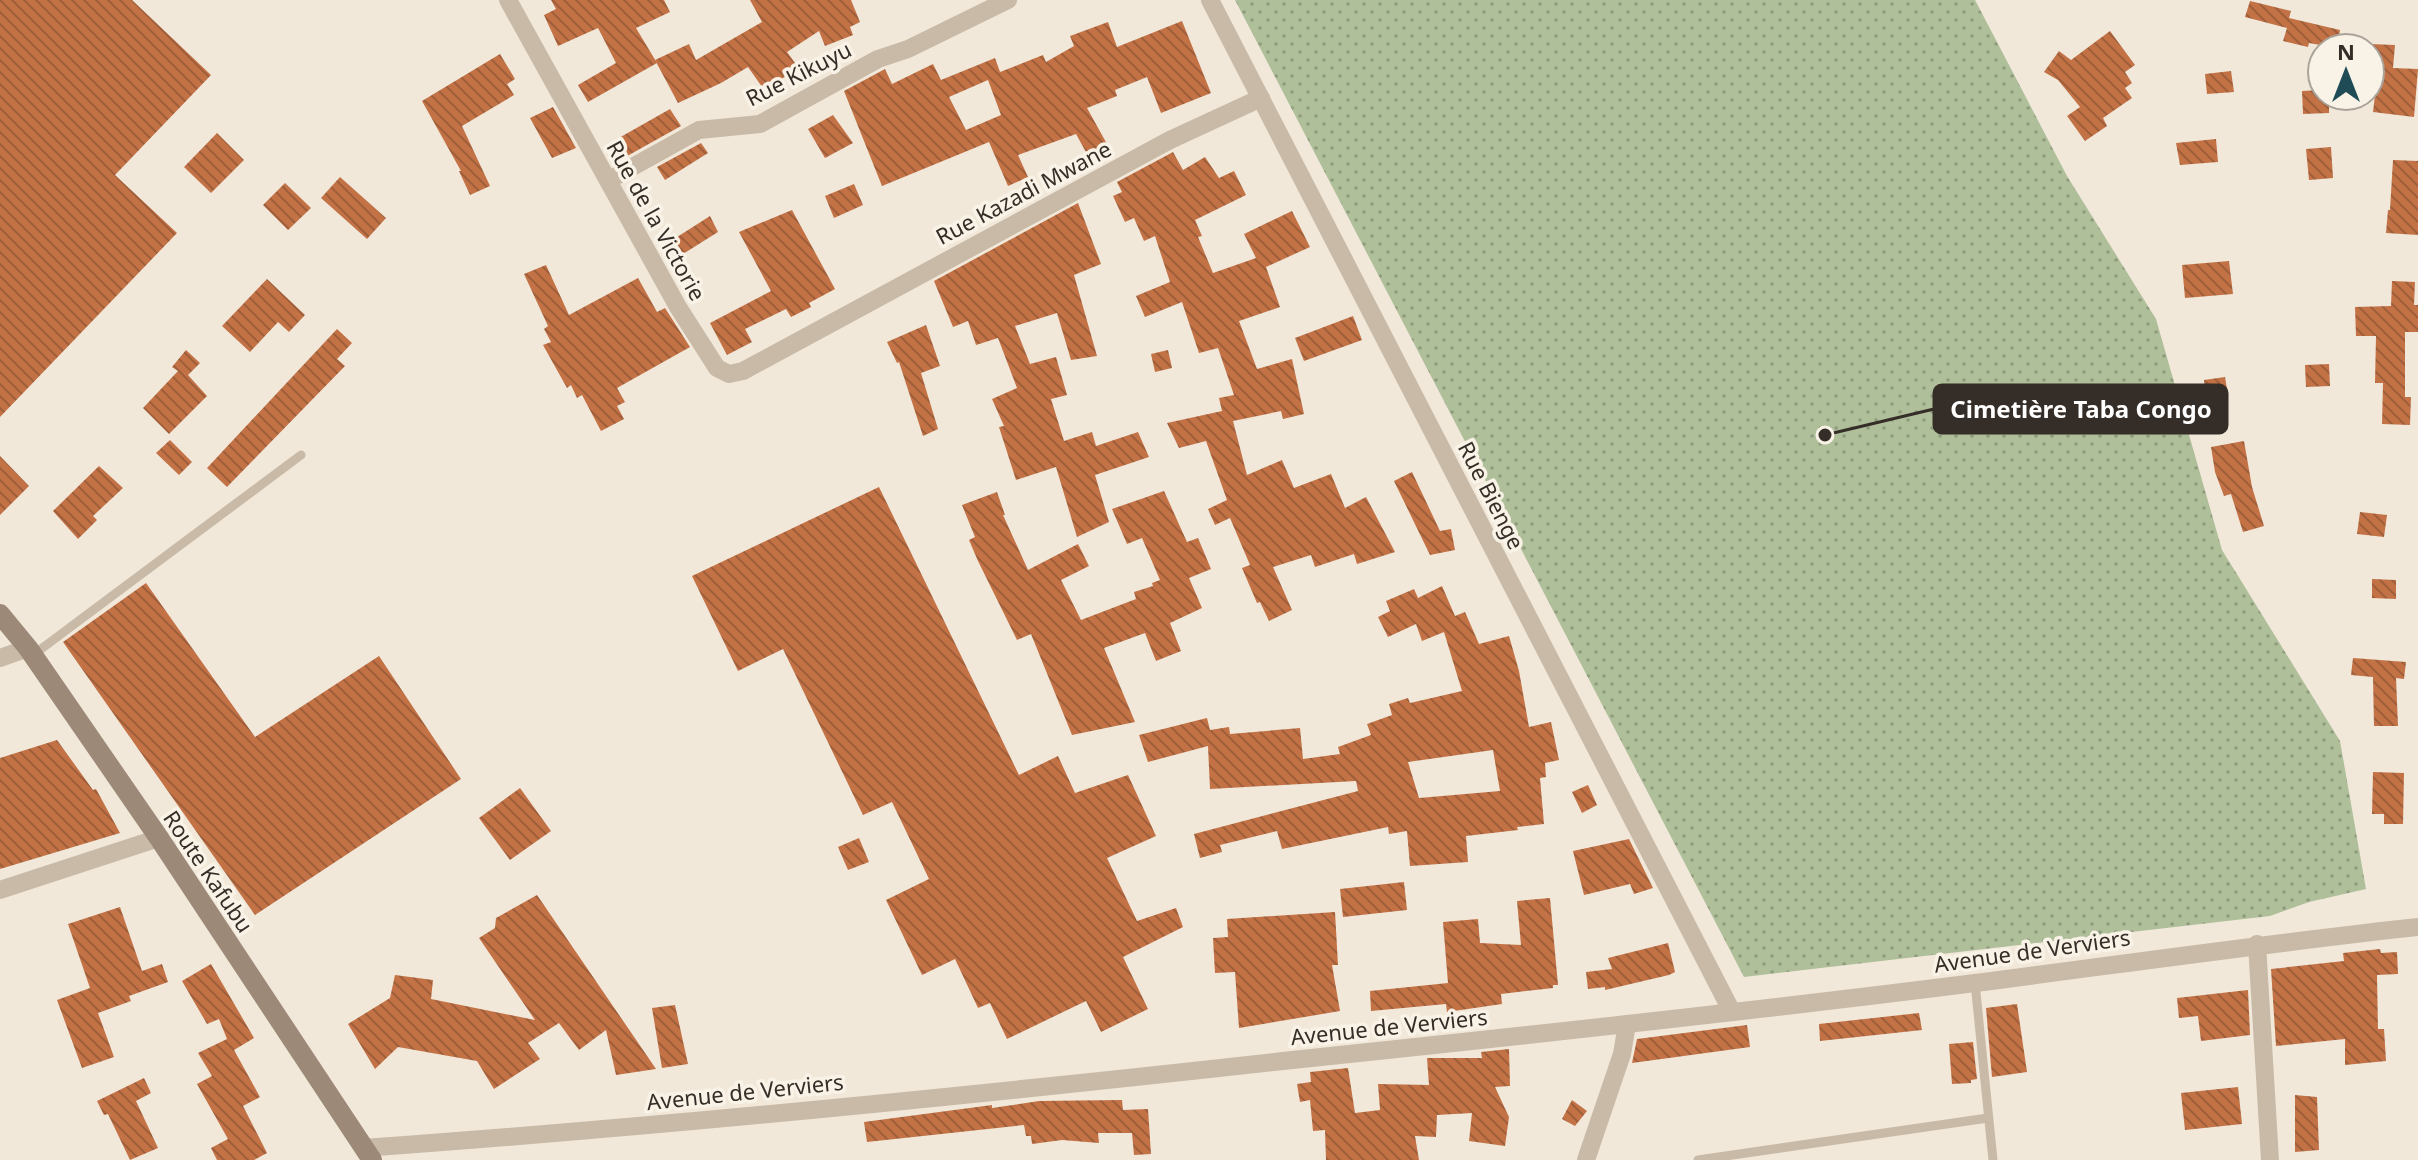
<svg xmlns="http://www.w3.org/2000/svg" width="2418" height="1160" font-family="'Noto Sans',sans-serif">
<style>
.grass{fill:url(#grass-dots)}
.building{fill:url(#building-back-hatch);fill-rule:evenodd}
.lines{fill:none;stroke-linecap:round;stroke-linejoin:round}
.service{stroke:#c8baa6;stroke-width:9}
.minor{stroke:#c8baa6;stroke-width:18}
.secondary{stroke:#9c8978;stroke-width:20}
.labels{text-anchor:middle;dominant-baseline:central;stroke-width:7;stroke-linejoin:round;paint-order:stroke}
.street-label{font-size:22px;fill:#352d27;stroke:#f9f2e6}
.leader{fill:none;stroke:#352d27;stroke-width:3}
.callout-dot{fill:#352d27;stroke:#f9f2e6;stroke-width:3}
.callout{fill:#352d27;stroke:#352d27;stroke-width:3}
.callout-label{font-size:24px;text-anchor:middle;font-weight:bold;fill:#fff}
</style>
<defs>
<pattern id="grass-dots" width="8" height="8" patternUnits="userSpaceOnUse" patternTransform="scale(2)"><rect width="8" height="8" fill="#afbf9a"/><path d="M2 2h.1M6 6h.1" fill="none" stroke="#8f9c7e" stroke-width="1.8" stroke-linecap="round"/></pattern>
<pattern id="building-back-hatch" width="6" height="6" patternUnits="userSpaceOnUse" patternTransform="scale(2)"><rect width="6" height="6" fill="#c37246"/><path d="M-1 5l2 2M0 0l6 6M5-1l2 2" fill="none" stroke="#9f5e3a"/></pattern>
</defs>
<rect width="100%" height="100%" fill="#f1e8da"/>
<!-- grass -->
<polygon class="grass" points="1235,0 1975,0 2067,176 2156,319 2222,550 2340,741 2366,889 2309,902 2270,916 1744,977"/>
<!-- building -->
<g class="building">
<polygon points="0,0 132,0 211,75 115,175 177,233 0,417"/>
<polygon points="551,0 664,0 670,12 636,28 657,63 588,102 578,85 616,63 598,28 558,46 544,15 556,9"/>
<polygon points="750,0 851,0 860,22 850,27 853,35 825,46 819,31 787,52 795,63 795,69 779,81 783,87 769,97 748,67 721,83 678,103 655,60 689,44 696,60 762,22"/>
<polygon points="2250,1 2291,11 2289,18 2340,30 2337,48 2309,43 2308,47 2283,41 2287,28 2245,17"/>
<path d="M1182,21L1211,93L1161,113L1147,77L1115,90L1117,96L1087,108L1112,153L1092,163L1076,134L1018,155L1028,177L1008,186L989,142L882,186L844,91L885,69L892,84L933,64L941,80L995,58L1000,72L1043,55L1046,62L1074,46L1070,36L1108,22L1117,47ZM988,80L1001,115L966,130L949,97Z"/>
<polygon points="2110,31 2135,65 2125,72 2132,83 2125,88 2132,98 2103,118 2107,126 2085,141 2067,116 2080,107 2058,80 2044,72 2059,51 2071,60"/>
<polygon points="2370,44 2395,45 2393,68 2418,69 2414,117 2373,112 2375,95 2370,96"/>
<polygon points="500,54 515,79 507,84 514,95 462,126 490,186 470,195 459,171 461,171 422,101"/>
<polygon points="2231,71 2234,92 2207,94 2205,74"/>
<polygon points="2322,90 2322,96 2329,96 2329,113 2303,114 2302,91"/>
<polygon points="553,107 576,148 552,158 530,118"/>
<polygon points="670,109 681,126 620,160 610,143"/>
<polygon points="833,115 853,143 825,158 808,129"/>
<polygon points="217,133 244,160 211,193 184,167"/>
<polygon points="2216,139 2218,162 2180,165 2176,143"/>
<polygon points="701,143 708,153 665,180 657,167"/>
<polygon points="2331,147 2333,178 2309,180 2306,149"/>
<polygon points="1173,152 1183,170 1205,157 1219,178 1234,171 1246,195 1195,220 1202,236 1198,237 1213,273 1256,258 1244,234 1292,211 1310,247 1266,267 1280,307 1239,321 1257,369 1292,359 1304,414 1283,419 1281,411 1233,421 1247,475 1282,460 1294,488 1331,474 1345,508 1366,497 1395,552 1357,564 1354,554 1315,567 1311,555 1273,567 1292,610 1269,621 1260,602 1257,603 1242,568 1250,565 1230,518 1215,525 1208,509 1227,500 1206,441 1179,448 1167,423 1222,411 1219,398 1234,395 1218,348 1199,353 1182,302 1145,317 1136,296 1170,282 1155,236 1144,241 1134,218 1125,222 1113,196 1122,192 1117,182"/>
<polygon points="2393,160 2418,161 2418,235 2386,233 2388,210 2390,210"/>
<polygon points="340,177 386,218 367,239 321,198"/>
<polygon points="285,183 311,208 288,230 263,205"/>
<polygon points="854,184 863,205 834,218 825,196"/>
<polygon points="1078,203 1101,264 1074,275 1097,356 1071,360 1057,313 1015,326 1030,364 1056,357 1067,395 1051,399 1064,441 1092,432 1096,446 1138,432 1149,457 1095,475 1109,522 1077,537 1056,467 1016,480 999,427 1004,426 992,399 1017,388 998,338 976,345 968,321 953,327 934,281"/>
<polygon points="792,210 835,289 809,303 811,307 791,317 786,309 745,329 752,342 727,355 710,323 771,291 739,232"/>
<polygon points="710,216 718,232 683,254 674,239"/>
<polygon points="2229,261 2233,294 2185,298 2182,265"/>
<polygon points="546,265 569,315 638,278 657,312 665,308 690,347 617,388 625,402 617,406 624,419 601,431 582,395 577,398 571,385 567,388 543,345 551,342 544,329 548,326 524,274"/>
<polygon points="267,279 305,315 289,332 278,322 250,352 222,326"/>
<polygon points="2392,281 2415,282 2414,305 2418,305 2418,332 2405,332 2405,397 2411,397 2410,425 2382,424 2383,383 2375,383 2376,336 2356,336 2355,307 2391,306"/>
<polygon points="1353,316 1362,340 1304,361 1295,338"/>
<polygon points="926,325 940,366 921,373 938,429 923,436 899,362 897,363 887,342"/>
<polygon points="337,329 352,343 337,359 345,366 227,487 207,468"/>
<polygon points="186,350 200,363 188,375 207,396 169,434 143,408 178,371 172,367"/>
<polygon points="1168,350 1172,368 1155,372 1151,354"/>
<polygon points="2329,364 2330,386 2306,387 2305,365"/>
<polygon points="2225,377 2228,395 2206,399 2204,380"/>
<polygon points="170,440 192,462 179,475 156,453"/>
<polygon points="2244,441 2252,487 2264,526 2243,532 2231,494 2224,496 2215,472 2211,447"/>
<polygon points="0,456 29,486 0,515"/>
<polygon points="99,466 123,488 93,516 97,520 78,539 53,511"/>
<polygon points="1412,472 1440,531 1451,529 1455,550 1430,555 1394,481"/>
<polygon points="879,487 1019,775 1058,756 1075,793 1128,775 1156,836 1107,858 1137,921 1176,908 1183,927 1123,957 1148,1009 1101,1032 1086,1001 1007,1039 990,1003 978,1008 955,959 922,975 886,900 929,879 892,802 863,815 783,649 738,671 692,576"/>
<polygon points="1164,491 1187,542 1198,538 1211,569 1189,578 1202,608 1170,623 1181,651 1156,661 1145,633 1104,648 1135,722 1072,735 1031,634 1017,640 978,561 969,540 975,537 962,505 997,492 1005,515 1003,515 1028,570 1078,544 1089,566 1061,580 1081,620 1136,599 1134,592 1153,586 1152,583 1160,580 1142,538 1127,544 1112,509"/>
<polygon points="2360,512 2387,515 2384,537 2357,534"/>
<polygon points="2372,579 2396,580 2396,599 2372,598"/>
<polygon points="146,583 255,737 379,656 461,779 255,915 63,642"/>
<path d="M1442,586L1455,616L1465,612L1479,644L1509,636L1519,671L1529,727L1551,722L1559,760L1545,763L1546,777L1540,778L1544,824L1517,827L1518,830L1466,836L1468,862L1410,866L1407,831L1389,834L1388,827L1282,849L1277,831L1220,845L1222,852L1200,858L1194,834L1358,791L1356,781L1210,789L1208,746L1148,762L1139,735L1207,718L1210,730L1229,727L1230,734L1300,728L1303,759L1340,754L1338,747L1371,735L1367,724L1392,715L1389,704L1408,698L1410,703L1462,691L1444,632L1422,641L1416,624L1388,637L1378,617L1390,611L1386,601L1414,589L1418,598ZM1493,750L1500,791L1419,798L1408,762Z"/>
<polygon points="2353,658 2406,662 2404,679 2396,678 2398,726 2374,726 2373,677 2351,675"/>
<polygon points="57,740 93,790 96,789 120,833 0,869 0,758"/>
<polygon points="2373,772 2404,773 2403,824 2384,824 2384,814 2372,814"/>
<polygon points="1588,785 1597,805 1582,813 1572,792"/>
<polygon points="520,788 551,831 510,860 479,818"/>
<polygon points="859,838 869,862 848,870 838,847"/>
<polygon points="1629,839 1653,888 1634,894 1630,884 1584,895 1573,851"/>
<polygon points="1404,882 1407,910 1343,917 1340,889"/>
<polygon points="537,895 656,1069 616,1075 606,1030 579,1050 559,1023 528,1043 540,1059 494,1089 477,1061 398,1047 375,1069 348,1024 390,998 395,975 433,980 431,999 535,1020 479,938 495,928 496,918"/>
<polygon points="1550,898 1558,985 1553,985 1553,988 1501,994 1502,1004 1447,1012 1446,1004 1371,1011 1370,991 1448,983 1443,922 1478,919 1480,943 1521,945 1517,901"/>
<polygon points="120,907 142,971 162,964 168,982 129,996 131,1001 98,1013 114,1057 82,1068 57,1000 90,988 68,924"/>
<polygon points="1335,912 1338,965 1332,965 1340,1011 1239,1028 1235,972 1215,973 1213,938 1228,937 1227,919"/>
<polygon points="1668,943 1675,972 1669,975 1605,990 1605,987 1588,989 1586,972 1612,969 1608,958"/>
<polygon points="2380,949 2381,953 2397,952 2398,974 2377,975 2378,1029 2384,1029 2386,1061 2345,1065 2345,1039 2276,1046 2271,969 2344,961 2343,953"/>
<polygon points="211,964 254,1038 234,1050 260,1097 243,1106 267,1153 254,1160 217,1160 211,1148 228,1139 197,1084 212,1076 198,1053 227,1039 219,1019 207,1024 182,981"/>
<polygon points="2248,990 2250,1035 2201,1041 2198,1016 2179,1018 2177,998"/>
<polygon points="2017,1004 2027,1072 1992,1077 1986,1008"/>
<polygon points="675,1005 688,1064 662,1068 652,1008"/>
<polygon points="1919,1013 1922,1030 1820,1041 1819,1024"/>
<polygon points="1747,1025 1750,1047 1632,1063 1637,1039"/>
<polygon points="1973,1042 1977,1079 1971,1080 1971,1083 1952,1084 1949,1044"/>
<polygon points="1509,1049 1510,1086 1495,1087 1509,1117 1505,1146 1469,1141 1472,1113 1437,1115 1436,1137 1415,1136 1419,1160 1326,1160 1325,1130 1313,1131 1310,1100 1300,1102 1297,1084 1311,1082 1310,1072 1348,1068 1355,1113 1380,1110 1378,1084 1429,1085 1427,1058 1482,1058 1481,1052"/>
<polygon points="144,1078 151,1093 136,1101 158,1148 130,1160 108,1114 104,1115 97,1101"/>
<polygon points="2238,1087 2242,1124 2185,1130 2181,1093"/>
<polygon points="2295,1095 2317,1097 2319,1150 2295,1152"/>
<polygon points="1122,1100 1123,1110 1148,1109 1151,1154 1134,1155 1132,1133 1098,1133 1099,1143 1062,1140 1032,1144 1031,1136 1026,1136 1024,1125 867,1142 864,1122 992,1105 992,1108 1039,1101"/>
<polygon points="1572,1100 1587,1111 1575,1126 1562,1119"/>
</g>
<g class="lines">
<!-- service -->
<g class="service">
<polyline points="33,655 301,455"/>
<polyline points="1975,983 1993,1160"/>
<polyline points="1698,1160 1988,1118"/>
</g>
<!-- minor -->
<g class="minor">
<polyline points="508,0 678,307 717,368 729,374 743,371 1170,140 1261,98"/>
<polyline points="1210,0 1732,1012"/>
<polyline points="609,180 699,130 760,124 878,59 908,49 1008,0"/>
<polyline points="0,658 28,648"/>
<polyline points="0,890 159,838"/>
<polyline points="2257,944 2270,1160"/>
<path d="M363,1148C670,1126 977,1095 1283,1061C1514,1037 1745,1012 1975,983C2123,964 2270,943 2418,927"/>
<polyline points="1586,1160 1622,1054 1627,1024"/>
</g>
<!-- secondary -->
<polyline class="secondary" points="0,614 28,648 159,838 372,1160"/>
</g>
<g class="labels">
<!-- street labels -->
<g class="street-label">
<text transform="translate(798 73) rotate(-27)">Rue Kikuyu</text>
<text transform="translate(1023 192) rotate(-28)">Rue Kazadi Mwane</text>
<text transform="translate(657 220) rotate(61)">Rue de la Victorie</text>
<text transform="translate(1492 495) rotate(63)">Rue Bienge</text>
<text transform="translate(209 871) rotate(56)">Route Kafubu</text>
<text transform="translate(2032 950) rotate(-8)">Avenue de Verviers</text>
<text transform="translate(1389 1026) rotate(-6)">Avenue de Verviers</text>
<text transform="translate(745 1091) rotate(-6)">Avenue de Verviers</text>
</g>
</g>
<!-- callouts -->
<path class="leader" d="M1825 435L1934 409"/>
<circle class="callout-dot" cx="1825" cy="435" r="8"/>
<rect class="callout" x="1934" y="385" width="293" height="48" rx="8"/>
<g class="callout-label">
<text x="2081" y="418">Cimetière Taba Congo</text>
</g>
<!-- north arrow -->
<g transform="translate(2346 72)"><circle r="38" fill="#f9f2e6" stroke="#aba39a" stroke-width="2"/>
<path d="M0-6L14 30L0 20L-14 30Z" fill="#1e4b55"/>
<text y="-12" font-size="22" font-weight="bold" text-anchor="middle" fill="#352d27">N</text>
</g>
</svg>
